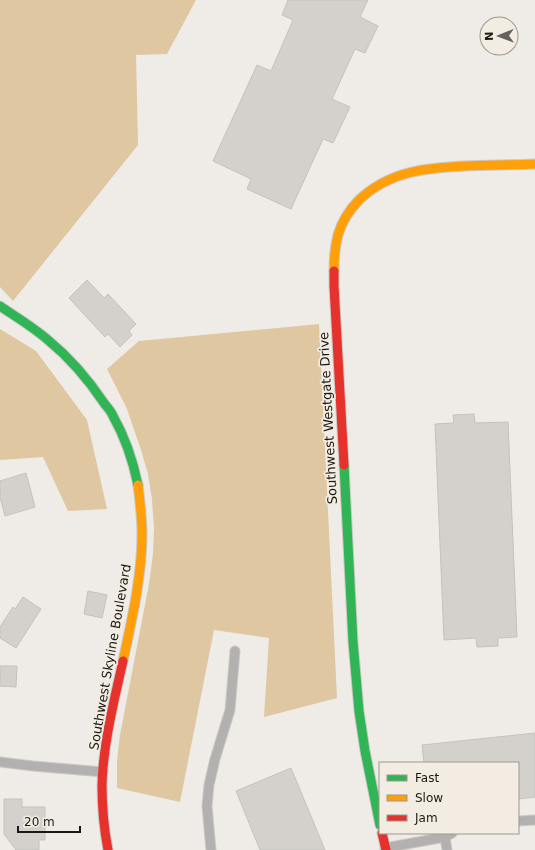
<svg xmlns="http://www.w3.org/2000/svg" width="535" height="850" font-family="'DejaVu Sans',sans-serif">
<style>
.forest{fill:#dfc7a1}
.building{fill:#d4d1cc;stroke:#c5c2be}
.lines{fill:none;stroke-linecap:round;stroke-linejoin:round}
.lane-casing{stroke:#ccc9c5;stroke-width:11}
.fast-casing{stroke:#ccc9c5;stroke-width:11}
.slow-casing{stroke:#ccc9c5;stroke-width:11}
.jam-casing{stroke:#ccc9c5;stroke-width:11}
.lane{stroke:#b3b1af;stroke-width:9}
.fast{stroke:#30b455;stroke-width:9}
.slow{stroke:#ff9f0a;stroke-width:9}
.jam{stroke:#e5322d;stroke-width:9}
.labels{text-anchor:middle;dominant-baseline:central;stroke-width:3.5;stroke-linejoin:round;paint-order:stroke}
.street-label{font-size:13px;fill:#1a1814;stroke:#f3ece2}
</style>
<rect width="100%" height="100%" fill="#efebe6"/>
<!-- forest -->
<g class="forest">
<polygon points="0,0 196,0 167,54 136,55 138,145 13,301 0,287"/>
<polygon points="319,324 337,698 264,717 269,638 214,630 180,802 117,788 117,761 120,735 149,584 153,554 154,528 152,500 148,474 141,450 127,409 107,369 139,341"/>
<polygon points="0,329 36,351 87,420 107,509 68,511 43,457 0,460"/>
</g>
<!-- building -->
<g class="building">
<polygon points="288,0 368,0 360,17 378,26 365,53 355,49 332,99 350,107 333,143 323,139 291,209 247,189 251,179 213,161 257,65 271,71 293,20 282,15"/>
<polygon points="87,280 104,298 108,294 136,324 129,331 132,335 120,347 108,334 105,337 69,298"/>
<polygon points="474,414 475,423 508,422 517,637 498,638 498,646 477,647 476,638 444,640 435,424 454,423 453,415"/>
<polygon points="26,473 35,507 5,516 0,497 0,481"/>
<polygon points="88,591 107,595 102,618 84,614"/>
<polygon points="23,597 41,609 16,648 0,638 0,627 13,607 15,609"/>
<polygon points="0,666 17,666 16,687 0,686"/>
<polygon points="535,733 535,797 518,799 518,763 424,763 422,745"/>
<polygon points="291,768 325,850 260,850 236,791"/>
<polygon points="4,799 22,799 22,807 45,807 45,840 39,840 39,850 16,850 4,834"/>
</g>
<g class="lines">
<!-- lane casing -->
<g class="lane-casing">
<g id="lane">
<polyline points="0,762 33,766 103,772"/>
<polyline points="518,821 535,820"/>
<polyline points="445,837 447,850"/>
<polyline points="385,848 445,837 452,833"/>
<polyline points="211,850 207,806 209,785 215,759 230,710 235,651"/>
</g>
</g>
<!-- fast casing -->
<g class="fast-casing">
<g id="fast">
<path d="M0,306C16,317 33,327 48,340C70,358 88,379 104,403C107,407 111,411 113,416C125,437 133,461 138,485"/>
<polyline points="344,465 353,642 359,711 365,751 380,825"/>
</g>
</g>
<!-- slow casing -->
<g class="slow-casing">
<g id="slow">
<path d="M334,271C334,259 335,246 338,235C342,221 350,209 360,199C390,171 426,168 465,166C488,165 512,165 535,164"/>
<path d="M123,661C132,619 142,576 142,534C142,517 140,501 138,485"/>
</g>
</g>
<!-- jam casing -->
<g class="jam-casing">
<g id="jam">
<polyline points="334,271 334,286 344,465"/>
<polyline points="382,833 386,850"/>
<path d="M108,850C104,829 102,807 102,785C103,744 114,701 123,661"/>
</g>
</g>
<!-- lane -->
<use href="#lane" class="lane"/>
<!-- fast -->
<use href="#fast" class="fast"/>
<!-- slow -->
<use href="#slow" class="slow"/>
<!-- jam -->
<use href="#jam" class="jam"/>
</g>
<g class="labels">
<!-- street labels -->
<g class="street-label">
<text transform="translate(328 418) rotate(-93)">Southwest Westgate Drive</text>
<text transform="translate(110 657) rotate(-80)">Southwest Skyline Boulevard</text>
</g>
</g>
<!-- legend -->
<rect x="379" y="762" width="140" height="72" fill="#f3ece2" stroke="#9c9790"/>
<rect x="387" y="775" width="20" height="6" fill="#30b455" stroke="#9c9790"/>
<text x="415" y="782" font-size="12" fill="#1a1814">Fast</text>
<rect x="387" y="795" width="20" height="6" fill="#ff9f0a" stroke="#9c9790"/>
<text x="415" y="802" font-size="12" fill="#1a1814">Slow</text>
<rect x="387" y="815" width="20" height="6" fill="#e5322d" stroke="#9c9790"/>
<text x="415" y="822" font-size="12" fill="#1a1814">Jam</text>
<!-- north arrow -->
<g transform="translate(499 36) rotate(269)"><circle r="19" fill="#f3ece2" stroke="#9c9790"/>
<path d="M0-3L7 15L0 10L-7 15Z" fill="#65625e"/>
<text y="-6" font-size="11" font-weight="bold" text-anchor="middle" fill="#1a1814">N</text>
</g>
<!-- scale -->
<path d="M18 826v6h62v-6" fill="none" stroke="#1a1814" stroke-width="2"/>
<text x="24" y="826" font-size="12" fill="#1a1814" stroke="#f3ece2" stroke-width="3" paint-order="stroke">20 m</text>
</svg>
